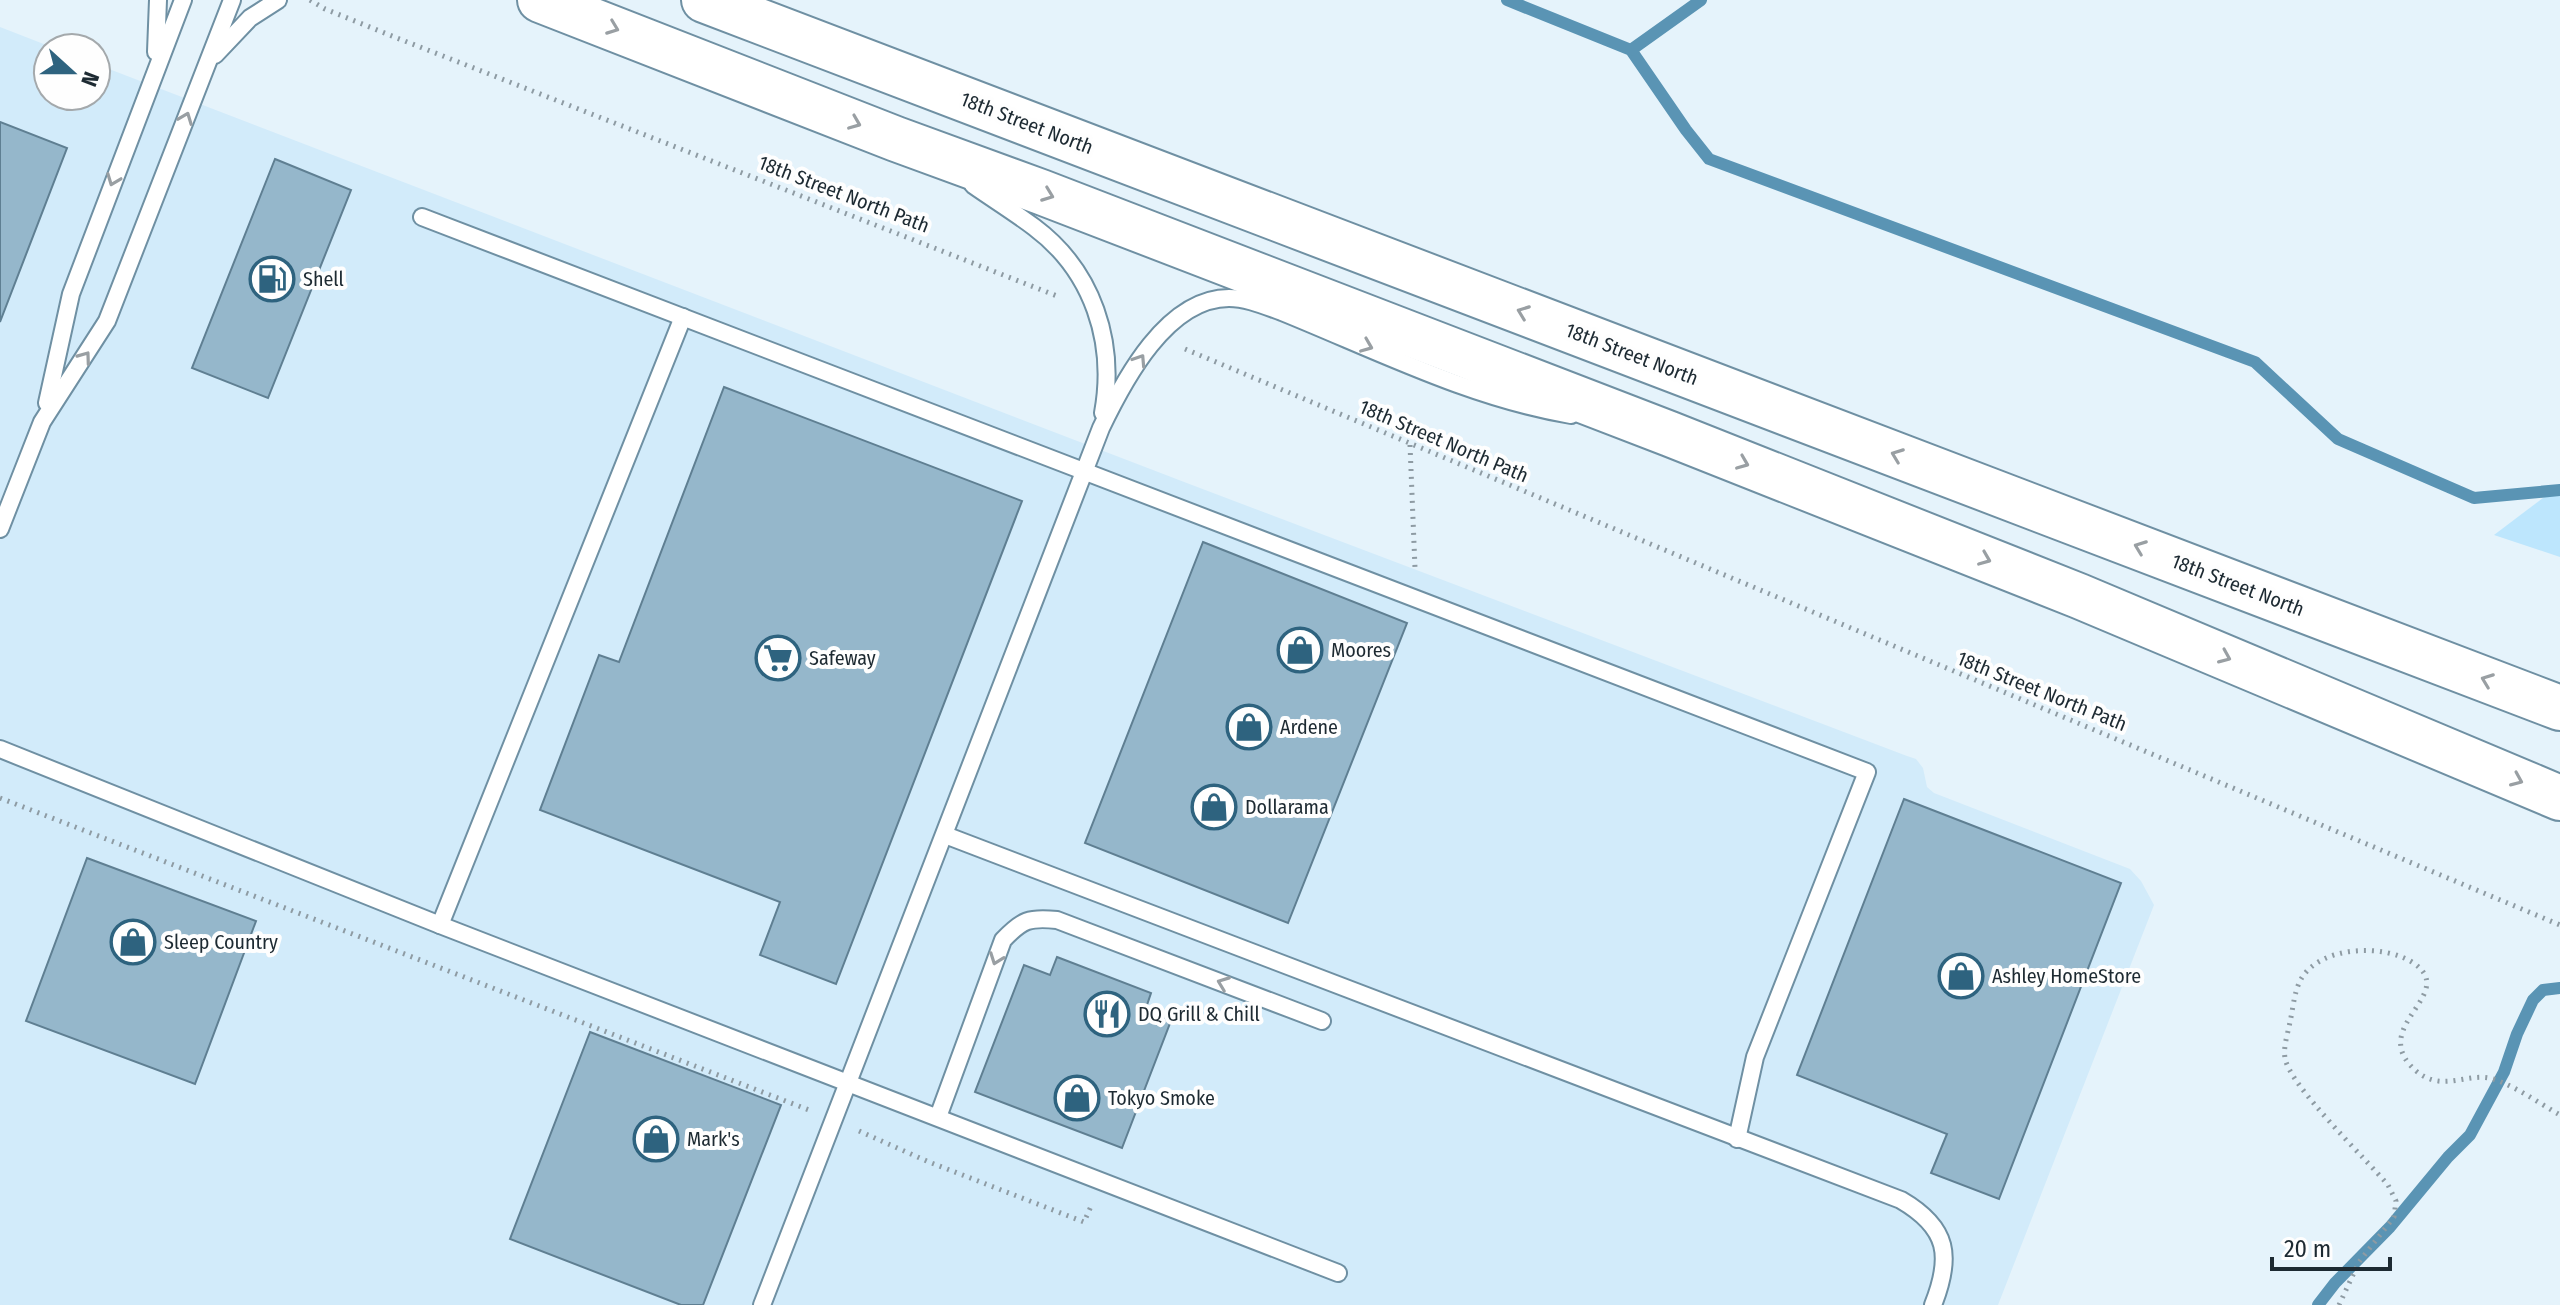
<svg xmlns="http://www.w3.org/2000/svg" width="2560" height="1305" font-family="'Fira Sans Condensed',sans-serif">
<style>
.built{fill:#d2ebfa}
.green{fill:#bde6fd}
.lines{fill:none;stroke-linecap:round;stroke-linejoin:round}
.stream{stroke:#5a94b4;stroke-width:12}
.building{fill:#95b7cb;stroke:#5f7f92;stroke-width:2}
.lane-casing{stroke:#6f90a3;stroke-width:20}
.primary-casing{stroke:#6f90a3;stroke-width:48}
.path{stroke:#8e9ba3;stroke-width:5;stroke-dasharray:2 6;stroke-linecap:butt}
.lane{stroke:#fff;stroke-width:16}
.primary{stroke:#fff;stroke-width:44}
.oneway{stroke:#999fa3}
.labels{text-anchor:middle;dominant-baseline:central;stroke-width:8;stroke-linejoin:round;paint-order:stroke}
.street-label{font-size:20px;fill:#1d2a32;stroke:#fefefe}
.poi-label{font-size:20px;fill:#1d2a32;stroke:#fefefe;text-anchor:start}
</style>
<rect width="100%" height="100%" fill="#e5f3fb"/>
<!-- built -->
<polygon class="built" points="0,27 54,48 48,48 48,96 96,96 96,64 1192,485 1907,756 1916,759 1923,768 1927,787 1934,793 2130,869 2141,881 2154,905 1998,1305 0,1305"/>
<!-- green -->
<polygon class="green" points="2560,485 2560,557 2494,535"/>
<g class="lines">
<!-- stream -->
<g class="stream">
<polyline points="1507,0 1631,50 1686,130 1709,159 2255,362 2338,439 2474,498 2560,490"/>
<polyline points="1631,50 1701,0"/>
<polyline points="2318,1305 2335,1283 2390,1227 2448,1157 2470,1135 2504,1072 2517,1034 2533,1000 2543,990 2560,988"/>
</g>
</g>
<!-- building -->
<g class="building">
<polygon points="0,122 67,148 0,322"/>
<polygon points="275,159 351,190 268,398 192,368"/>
<polygon points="724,387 1022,501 836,984 760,955 780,902 540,810 599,655 619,662"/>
<polygon points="1203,542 1407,623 1288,923 1085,843"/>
<polygon points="1904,799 2121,883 1999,1199 1931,1173 1947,1134 1797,1075"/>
<polygon points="87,858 256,921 195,1084 26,1021"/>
<polygon points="1057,957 1151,993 1146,1008 1172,1018 1122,1148 975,1092 1024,965 1050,975"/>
<polygon points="590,1032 781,1105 703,1305 681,1305 510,1239"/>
</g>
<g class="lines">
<!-- lane casing -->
<g class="lane-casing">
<g id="lane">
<polyline points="156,52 158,0"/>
<polyline points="215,55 250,18 278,0"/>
<path d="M973,185C993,199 1014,212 1034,227C1093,271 1116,342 1103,413"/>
<polyline points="422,217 1867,772 1755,1057 1737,1139"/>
<polyline points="47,403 71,294 183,0"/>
<polyline points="0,529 42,422 107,321 232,0"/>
<polyline points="0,749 440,925 1338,1273"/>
<path d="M945,835L1901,1200C1949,1228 1952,1257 1933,1305"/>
<polyline points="440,925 683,317"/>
<path d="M938,1117L1003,940C1022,920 1029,917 1057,920L1322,1021"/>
<path d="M762,1305L1101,428C1124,380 1167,298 1229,298C1247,298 1265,306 1282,312C1376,350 1470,398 1571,415"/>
</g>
</g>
<!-- primary casing -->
<g class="primary-casing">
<g id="primary">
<polyline points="540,0 896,139 1041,192 1670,434 2079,596 2560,798"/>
<polyline points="704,0 2560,708"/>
</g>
</g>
<!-- path -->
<g class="path">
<polyline points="310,0 325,9 397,38 1057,296"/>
<polyline points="1185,349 2560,925"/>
<polyline points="1410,445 1415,568"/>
<polyline points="0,798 809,1110"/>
<polyline points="859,1131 929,1162 1084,1222 1092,1204"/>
<path d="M2339,1305L2359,1262L2394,1217L2396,1201L2388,1185C2367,1160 2289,1085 2285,1058C2283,1047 2288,1033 2290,1022C2293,1009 2294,993 2300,981C2318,945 2386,943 2415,964C2456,994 2374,1024 2410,1065C2440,1098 2467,1069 2496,1080C2518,1088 2539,1103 2560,1115"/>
</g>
<!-- lane -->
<use href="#lane" class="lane"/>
<!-- primary -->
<use href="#primary" class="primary"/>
</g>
<!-- one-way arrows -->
<defs><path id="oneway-chevron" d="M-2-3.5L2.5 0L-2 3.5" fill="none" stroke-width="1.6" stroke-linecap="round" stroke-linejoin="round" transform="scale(2)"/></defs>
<g class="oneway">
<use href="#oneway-chevron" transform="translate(613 28) rotate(21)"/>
<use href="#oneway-chevron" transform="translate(186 118) rotate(-69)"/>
<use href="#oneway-chevron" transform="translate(855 123) rotate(22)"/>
<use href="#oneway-chevron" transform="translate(113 180) rotate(111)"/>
<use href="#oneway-chevron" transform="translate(1048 195) rotate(21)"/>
<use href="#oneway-chevron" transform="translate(1523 312) rotate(-159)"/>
<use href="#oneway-chevron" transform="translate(1367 346) rotate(22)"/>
<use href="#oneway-chevron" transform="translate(85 357) rotate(-54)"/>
<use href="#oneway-chevron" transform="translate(1140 360) rotate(-57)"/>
<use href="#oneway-chevron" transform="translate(1897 455) rotate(-159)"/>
<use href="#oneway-chevron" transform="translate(1743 463) rotate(22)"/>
<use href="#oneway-chevron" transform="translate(2140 547) rotate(-159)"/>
<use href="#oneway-chevron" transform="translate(1985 559) rotate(22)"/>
<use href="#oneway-chevron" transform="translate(2225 657) rotate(23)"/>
<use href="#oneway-chevron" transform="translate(2487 680) rotate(-159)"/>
<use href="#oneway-chevron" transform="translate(2517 780) rotate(23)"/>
<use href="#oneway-chevron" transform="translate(996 959) rotate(110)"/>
<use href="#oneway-chevron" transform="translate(1223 983) rotate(-159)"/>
</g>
<!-- icons -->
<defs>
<g id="fuel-ring" transform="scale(2.3)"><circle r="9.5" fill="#fefefe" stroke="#2e637f" stroke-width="1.5"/><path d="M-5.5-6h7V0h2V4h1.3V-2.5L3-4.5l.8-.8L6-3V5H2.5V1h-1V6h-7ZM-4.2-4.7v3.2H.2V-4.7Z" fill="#2e637f"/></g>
<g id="shop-ring" transform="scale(2.3)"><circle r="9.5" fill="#fefefe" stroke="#2e637f" stroke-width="1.5"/><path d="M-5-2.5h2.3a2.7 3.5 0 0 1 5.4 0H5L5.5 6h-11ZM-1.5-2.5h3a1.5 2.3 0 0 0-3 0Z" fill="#2e637f"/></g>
<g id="supermarket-ring" transform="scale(2.3)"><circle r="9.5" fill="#fefefe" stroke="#2e637f" stroke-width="1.5"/><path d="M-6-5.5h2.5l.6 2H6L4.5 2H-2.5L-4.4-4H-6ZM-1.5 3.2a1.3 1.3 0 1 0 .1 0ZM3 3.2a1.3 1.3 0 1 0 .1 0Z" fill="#2e637f"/></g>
<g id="restaurant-ring" transform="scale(2.3)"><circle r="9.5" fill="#fefefe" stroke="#2e637f" stroke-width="1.5"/><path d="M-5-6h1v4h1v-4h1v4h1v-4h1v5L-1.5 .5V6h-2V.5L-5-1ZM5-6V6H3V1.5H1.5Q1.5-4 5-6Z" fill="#2e637f"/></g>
</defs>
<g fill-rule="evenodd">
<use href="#fuel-ring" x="272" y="279"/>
<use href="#shop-ring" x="1300" y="650"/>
<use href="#supermarket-ring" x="778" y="658"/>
<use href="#shop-ring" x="1249" y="727"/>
<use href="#shop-ring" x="1214" y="807"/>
<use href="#shop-ring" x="133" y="942"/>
<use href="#shop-ring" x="1961" y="976"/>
<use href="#restaurant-ring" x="1107" y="1014"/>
<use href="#shop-ring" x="1077" y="1098"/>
<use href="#shop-ring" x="656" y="1139"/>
</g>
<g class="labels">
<!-- street labels -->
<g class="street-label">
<text transform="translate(1027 123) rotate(21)">18th Street North</text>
<text transform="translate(844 194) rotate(21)">18th Street North Path</text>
<text transform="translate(1632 354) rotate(21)">18th Street North</text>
<text transform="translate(1444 441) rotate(23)">18th Street North Path</text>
<text transform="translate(2238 585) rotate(21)">18th Street North</text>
<text transform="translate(2042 691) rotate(22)">18th Street North Path</text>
</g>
<!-- poi labels -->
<g class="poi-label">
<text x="303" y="279">Shell</text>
<text x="1331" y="650">Moores</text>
<text x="809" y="658">Safeway</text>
<text x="1280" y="727">Ardene</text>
<text x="1245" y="807">Dollarama</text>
<text x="164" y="942">Sleep Country</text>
<text x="1992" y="976">Ashley HomeStore</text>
<text x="1138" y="1014">DQ Grill &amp; Chill</text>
<text x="1108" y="1098">Tokyo Smoke</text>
<text x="687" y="1139">Mark's</text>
</g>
</g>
<!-- north arrow -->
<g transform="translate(72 72) rotate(111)"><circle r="38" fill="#fefefe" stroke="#a4a9ac" stroke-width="2"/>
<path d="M0-6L14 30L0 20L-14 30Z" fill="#2e637f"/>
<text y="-12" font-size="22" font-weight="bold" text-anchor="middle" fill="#1d2a32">N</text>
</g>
<!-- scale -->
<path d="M2272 1257v12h118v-12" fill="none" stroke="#1d2a32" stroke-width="4"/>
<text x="2284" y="1257" font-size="24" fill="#1d2a32" stroke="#fefefe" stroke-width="6" paint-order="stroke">20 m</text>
</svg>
